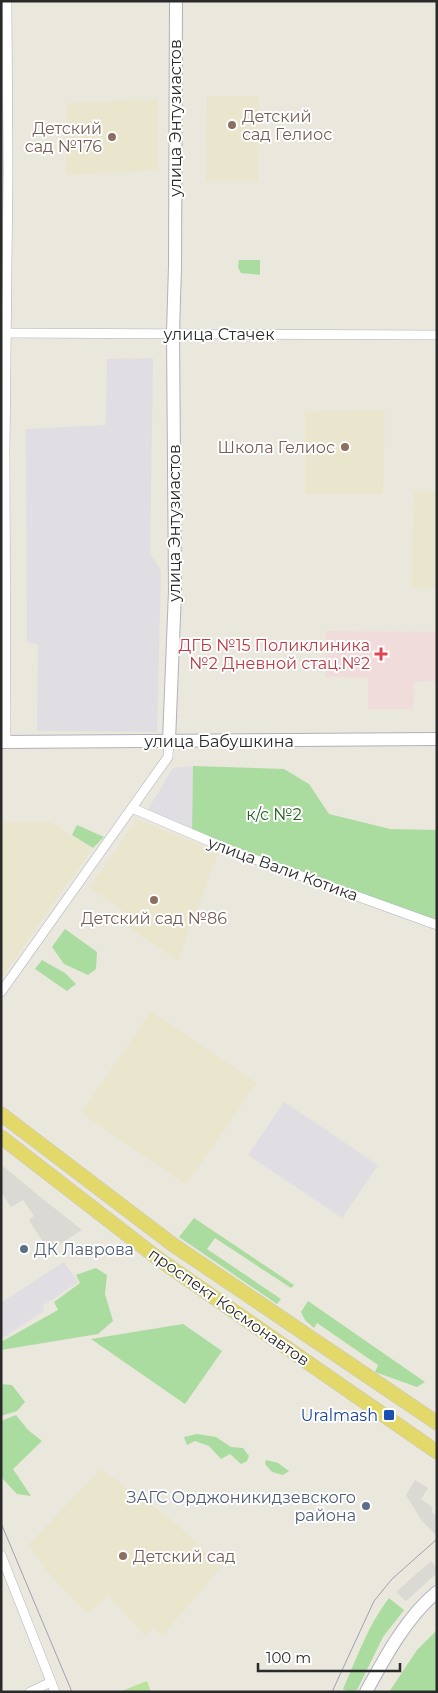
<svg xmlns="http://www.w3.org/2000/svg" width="438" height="1693" font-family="Montserrat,sans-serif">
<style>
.industrial{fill:#e0dde3}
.education{fill:#eae6ce}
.medical{fill:#f0dddb}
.green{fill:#aadc9f}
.pitch{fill:#b9e29b}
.plaza{fill:#dbd9d3}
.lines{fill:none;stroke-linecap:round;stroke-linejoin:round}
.street-casing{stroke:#b0b1bc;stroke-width:10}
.secondary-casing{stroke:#b0b1bc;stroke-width:14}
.primary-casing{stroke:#c8c8c8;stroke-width:15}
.street{stroke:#fff;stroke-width:9}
.secondary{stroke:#fff;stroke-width:12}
.primary{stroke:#e3d96a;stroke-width:14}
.tram{stroke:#a1a0b2;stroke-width:1}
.education-dot{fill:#8d6e63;stroke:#fff;stroke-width:2}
.health-dot{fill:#e0444e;stroke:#fff;stroke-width:2}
.service-dot{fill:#5c6f8a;stroke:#fff;stroke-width:2}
.transit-dot{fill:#1a4fb4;stroke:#fff;stroke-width:2}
.labels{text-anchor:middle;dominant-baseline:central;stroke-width:4;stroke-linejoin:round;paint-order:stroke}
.education-label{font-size:16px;fill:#785e54;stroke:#fff;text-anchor:start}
.street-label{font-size:16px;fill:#2a2a2a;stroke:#fff}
.health-label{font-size:16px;fill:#be3a42;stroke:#fff;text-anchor:end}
.park-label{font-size:16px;fill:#246021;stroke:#fff}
.service-label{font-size:16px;fill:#4e5e75;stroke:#fff;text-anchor:start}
.transit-label{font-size:16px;fill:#164399;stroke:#fff;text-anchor:end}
</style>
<rect width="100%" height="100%" fill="#eae7dd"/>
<!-- industrial -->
<g class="industrial">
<polygon points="153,358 150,554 161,571 157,732 37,731 38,644 27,642 26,429 106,425 107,359"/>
<polygon points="193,766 192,831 147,811 173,768"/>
<polygon points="284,1102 378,1165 342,1218 248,1155"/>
<polygon points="64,1262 78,1282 42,1306 44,1311 1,1339 1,1303"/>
</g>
<!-- education -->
<g class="education">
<polygon points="207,96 259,96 258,181 206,181"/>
<polygon points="158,99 158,170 66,175 67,103"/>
<polygon points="385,410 383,494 305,494 305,411"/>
<polygon points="414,492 437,492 437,588 411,588"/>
<polygon points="137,819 218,853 178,961 127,926 133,918 89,888"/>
<polygon points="1,822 50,822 92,849 1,978"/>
<polygon points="151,1011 257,1083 186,1185 81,1113"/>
<polygon points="101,1469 172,1520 221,1567 163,1635 153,1628 146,1636 108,1596 87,1614 47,1571 28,1545"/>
</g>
<!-- medical -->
<polygon class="medical" points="326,631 437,632 437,681 414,682 413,709 368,709 368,678 325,677"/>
<!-- green -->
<g class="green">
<polygon points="239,260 260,260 260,275 241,273 238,267"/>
<polygon points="193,766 284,769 309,784 329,814 390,829 437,830 437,921 192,831"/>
<polygon points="77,825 104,837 93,848 72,835"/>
<polygon points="65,929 97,952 96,969 88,975 64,964 52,947"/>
<polygon points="42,960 65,973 76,984 67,991 35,969"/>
<polygon points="194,1218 294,1285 291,1288 215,1238 207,1249 281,1299 277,1304 179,1237"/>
<polygon points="96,1268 107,1275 105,1294 113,1321 98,1334 1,1350 1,1342 58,1310 54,1302 80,1283 76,1275"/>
<polygon points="308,1301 425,1382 417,1387 375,1372 378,1365 317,1323 314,1328 305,1320 301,1312"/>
<polygon points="183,1324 222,1351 185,1404 91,1339"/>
<polygon points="1,1384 12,1385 25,1402 17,1411 1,1416"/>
<polygon points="16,1415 28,1430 42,1441 13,1469 31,1496 17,1494 1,1477 1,1421"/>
<polygon points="197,1434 216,1437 231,1447 243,1448 249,1456 247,1461 241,1464 230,1454 221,1459 209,1446 195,1441 187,1445 184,1437"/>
<polygon points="266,1460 278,1463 289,1471 283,1475 272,1472 265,1464"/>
<path d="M389,1598L404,1610L383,1637L357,1690L349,1692L343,1689C357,1658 368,1625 389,1598Z"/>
<polygon points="437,1630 437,1692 389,1692 417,1650"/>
</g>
<!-- pitch -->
<polygon class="pitch" points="147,1681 151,1692 119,1692"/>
<!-- plaza -->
<g class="plaza">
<polygon points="3,1166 39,1196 82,1230 49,1251 29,1220 34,1216 23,1200 11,1207 3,1195 1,1196 1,1169"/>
<polygon points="415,1480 428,1488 421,1499 433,1508 432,1512 437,1517 437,1536 422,1521 406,1495"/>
<polygon points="431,1561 437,1568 437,1573 406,1601 396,1592"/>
</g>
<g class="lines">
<!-- street casing -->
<g class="street-casing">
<g id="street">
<polyline points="2,333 437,335"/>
<polyline points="6,742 5,451 8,172 7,1"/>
<polyline points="132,808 232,851 437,925"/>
<polyline points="1,992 168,757 169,741"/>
<polyline points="1,1555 55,1692"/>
<polyline points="30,1692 51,1682"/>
</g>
</g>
<!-- secondary casing -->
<g class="secondary-casing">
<g id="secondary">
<polyline points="169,741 175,591 173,333 175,266 176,1"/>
<polyline points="1,742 437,739"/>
<path d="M366,1692C384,1659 407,1616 437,1592"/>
</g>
</g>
<!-- primary casing -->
<g class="primary-casing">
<g id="primary">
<polyline points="1,1114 172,1244 437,1423"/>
<polyline points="1,1137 160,1260 437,1452"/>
</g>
</g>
<!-- street -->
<use href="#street" class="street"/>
<!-- secondary -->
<use href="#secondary" class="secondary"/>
<!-- primary -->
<use href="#primary" class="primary"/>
<!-- tram -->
<g class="tram">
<polyline points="1,1523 72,1692"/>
<polyline points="332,1692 374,1601 392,1579 437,1539"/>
</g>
</g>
<!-- markers -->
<g class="education-dot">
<circle cx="232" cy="125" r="5"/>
<circle cx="112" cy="137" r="5"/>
<circle cx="345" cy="447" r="5"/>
<circle cx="154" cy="900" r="5"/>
<circle cx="123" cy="1556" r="5"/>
</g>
<path class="health-dot" d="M378.5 646.5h5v5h5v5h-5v5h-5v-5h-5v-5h5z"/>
<g class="service-dot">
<circle cx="24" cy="1249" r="5"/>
<circle cx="366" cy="1506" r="5"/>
</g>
<rect class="transit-dot" x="383" y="1409" width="12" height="12" rx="2.5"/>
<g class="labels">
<!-- education labels -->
<g class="education-label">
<text x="242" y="116">Детский<tspan x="242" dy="18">сад Гелиос</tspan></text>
<text x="102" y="128" text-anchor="end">Детский<tspan x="102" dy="18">сад №176</tspan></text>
<text x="335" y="447" text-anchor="end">Школа Гелиос</text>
<text x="154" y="918" text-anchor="middle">Детский сад №86</text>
<text x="133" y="1556">Детский сад</text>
</g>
<!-- street labels -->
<g class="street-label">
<text transform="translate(175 118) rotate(-90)">улица Энтузиастов</text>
<text x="219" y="334">улица Стачек</text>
<text transform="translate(174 523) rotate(-90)">улица Энтузиастов</text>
<text x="219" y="741">улица Бабушкина</text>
<text transform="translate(283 869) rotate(20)">улица Вали Котика</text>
<text transform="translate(229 1307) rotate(35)">проспект Космонавтов</text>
</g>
<!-- health labels -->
<g class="health-label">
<text x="370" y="645">ДГБ №15 Поликлиника<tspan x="370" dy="18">№2 Дневной стац.№2</tspan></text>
</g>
<!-- park labels -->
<g class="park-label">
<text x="274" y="814">к/с №2</text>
</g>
<!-- service labels -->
<g class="service-label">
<text x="34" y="1249">ДК Лаврова</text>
<text x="356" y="1497" text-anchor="end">ЗАГС Орджоникидзевского<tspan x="356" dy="18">района</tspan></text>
</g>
<!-- transit labels -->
<g class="transit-label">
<text x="378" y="1415">Uralmash</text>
</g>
</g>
<!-- border -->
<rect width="438" height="1693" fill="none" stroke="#2a2a2a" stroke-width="5"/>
<!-- scale -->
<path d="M258 1663v8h142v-8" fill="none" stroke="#2a2a2a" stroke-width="2.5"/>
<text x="266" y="1663" font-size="15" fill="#2a2a2a" stroke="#ffffff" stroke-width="4" paint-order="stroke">100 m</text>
</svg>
